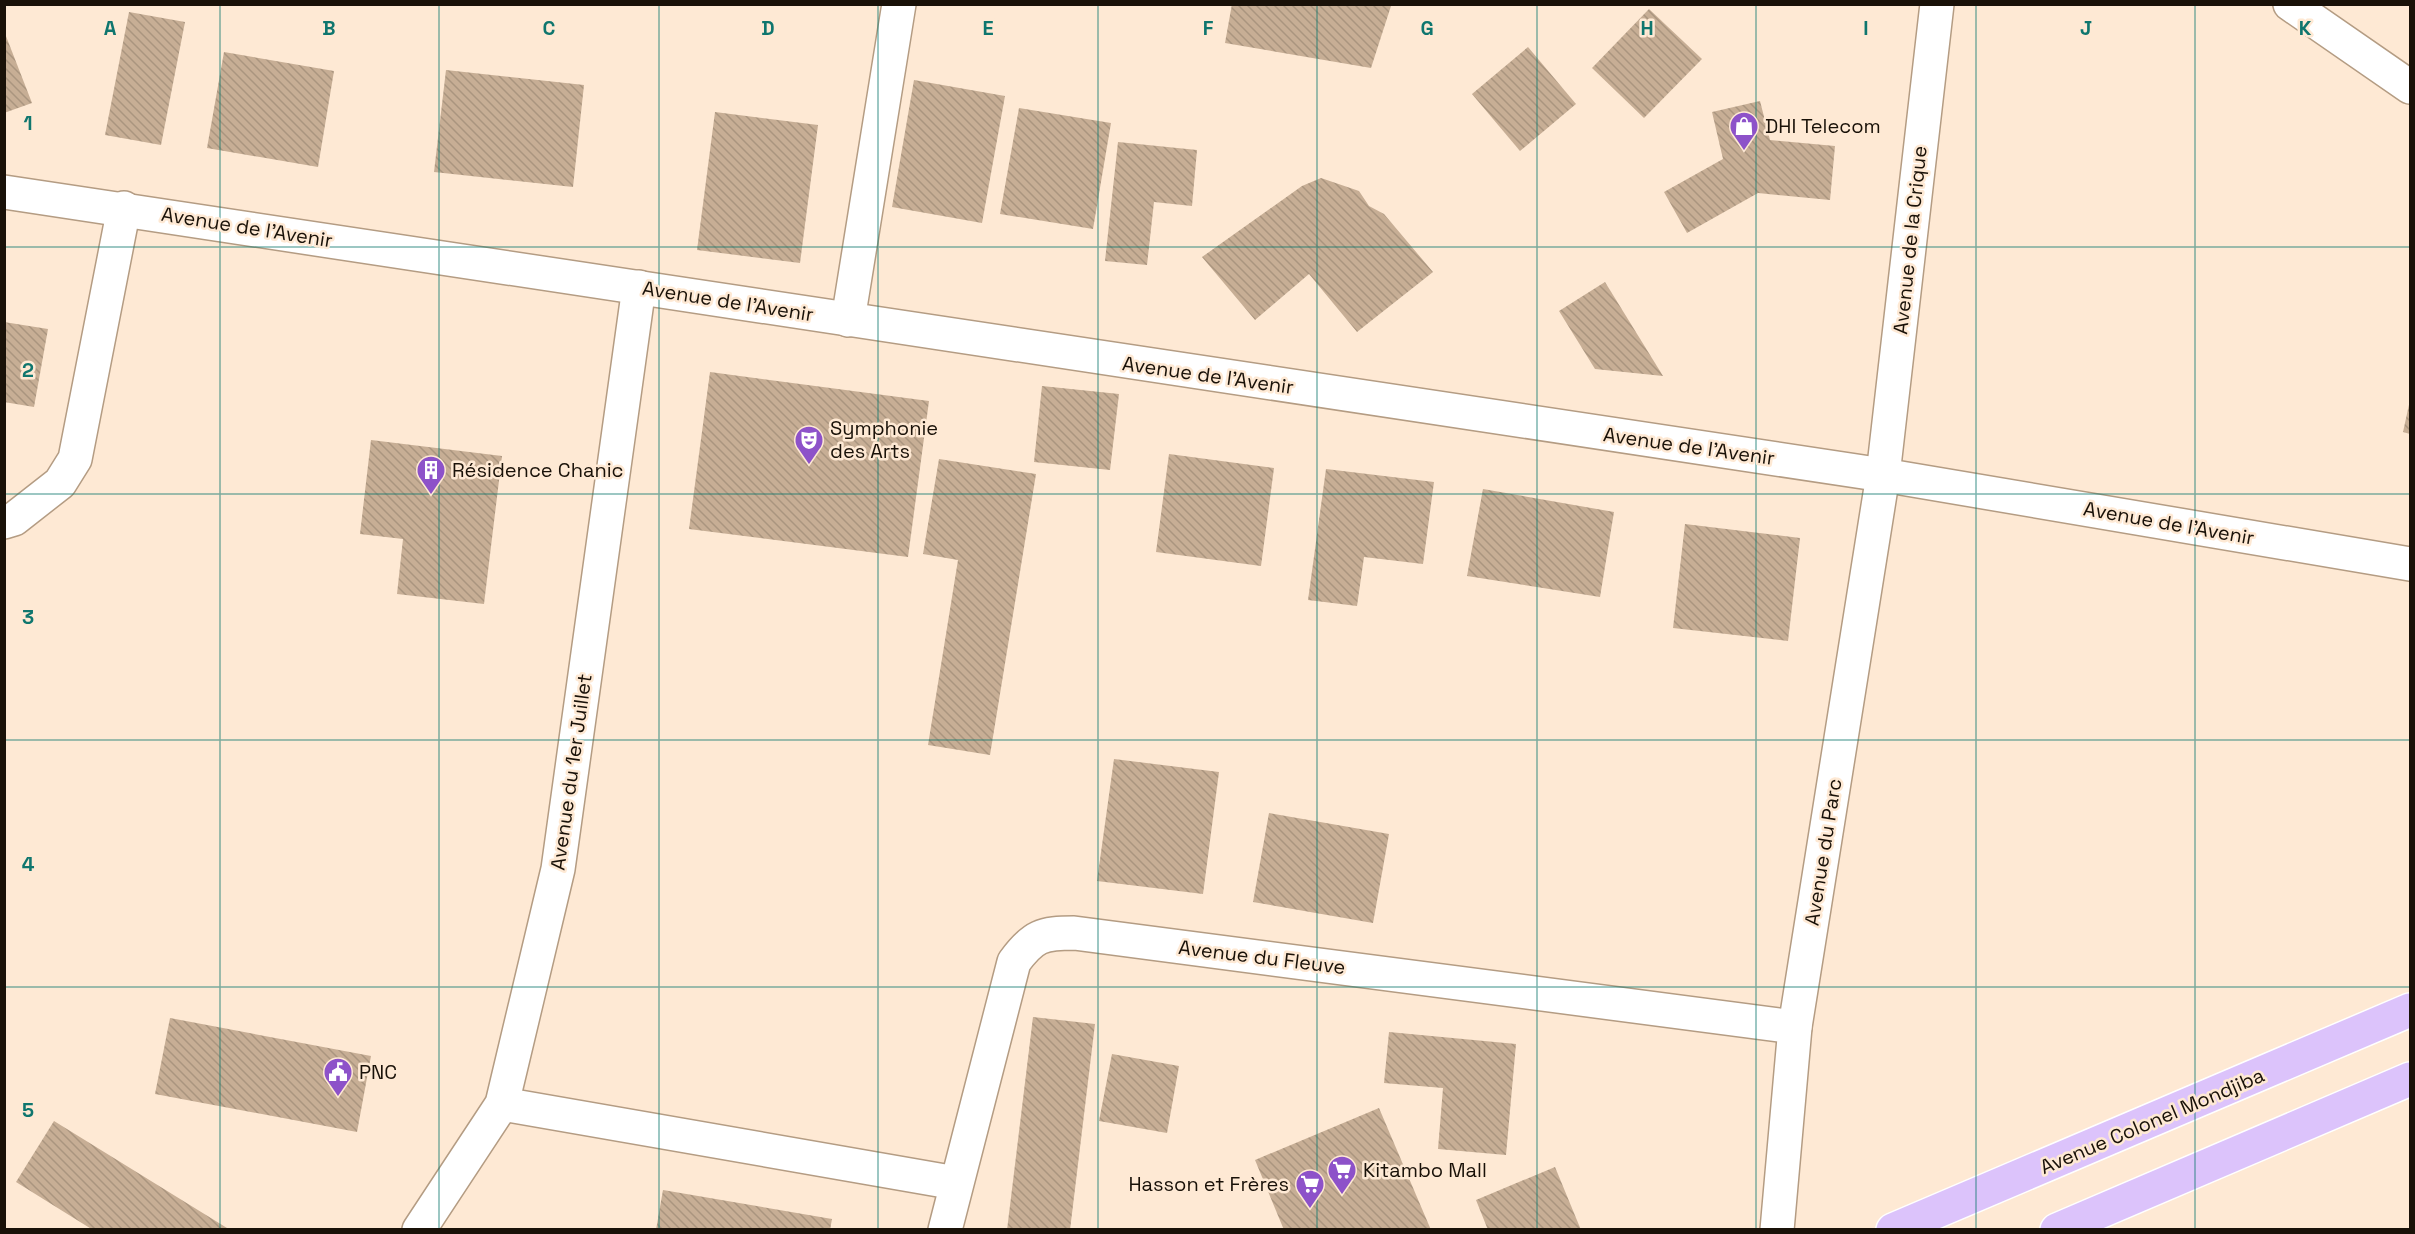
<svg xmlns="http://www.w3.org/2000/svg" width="2415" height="1234" font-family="'Space Grotesk',sans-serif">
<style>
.building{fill:url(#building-back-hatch)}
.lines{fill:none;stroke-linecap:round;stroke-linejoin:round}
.minor-casing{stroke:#b49c83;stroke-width:36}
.major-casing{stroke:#fff;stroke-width:36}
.minor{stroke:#fff;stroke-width:33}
.major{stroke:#dcc3fb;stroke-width:33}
.grid{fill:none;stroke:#0f766e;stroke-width:1.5;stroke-opacity:0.55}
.labels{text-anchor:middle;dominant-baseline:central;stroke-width:5;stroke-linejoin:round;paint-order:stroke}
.poi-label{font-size:20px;fill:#191108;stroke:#fee9d4;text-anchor:start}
.street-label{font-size:20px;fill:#191108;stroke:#fee9d4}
.grid-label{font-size:20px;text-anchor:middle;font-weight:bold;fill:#0f766e;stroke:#fee9d4;stroke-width:5;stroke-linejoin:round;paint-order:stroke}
</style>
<defs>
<pattern id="building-back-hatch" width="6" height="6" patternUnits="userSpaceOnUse" patternTransform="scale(1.5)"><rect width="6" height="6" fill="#c7ae95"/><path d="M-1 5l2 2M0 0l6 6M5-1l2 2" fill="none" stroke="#aa957f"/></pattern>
</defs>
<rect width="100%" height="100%" fill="#fee9d4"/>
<!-- building -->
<g class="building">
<polygon points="1232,4 1386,4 1391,6 1371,68 1225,43"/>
<polygon points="1649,9 1702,59 1644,118 1592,68"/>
<polygon points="129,12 185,22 161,145 105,135"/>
<polygon points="4,31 32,103 4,113"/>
<polygon points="1528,47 1576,104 1520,151 1472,94"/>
<polygon points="224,52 334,71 318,167 207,148"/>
<polygon points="446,70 584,85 573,187 434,172"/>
<polygon points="914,80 1005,96 982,223 892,207"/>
<polygon points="1760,101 1770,140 1835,146 1830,200 1758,193 1687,233 1664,192 1723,159 1712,112"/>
<polygon points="1019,108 1111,123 1093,229 1000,214"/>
<polygon points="715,112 818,125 800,263 697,250"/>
<polygon points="1118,142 1197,150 1192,206 1154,202 1147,265 1105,261"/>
<polygon points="1321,178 1359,191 1369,206 1384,214 1433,272 1357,332 1309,274 1255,320 1202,257 1302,186"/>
<polygon points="1605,282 1663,376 1595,369 1559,311"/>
<polygon points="4,322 48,329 34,407 4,402"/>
<polygon points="710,372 929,401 908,557 689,529"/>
<polygon points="1042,386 1119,394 1110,470 1034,462"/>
<polygon points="2410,400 2410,434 2403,432"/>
<polygon points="371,440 502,456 484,604 397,594 403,539 360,534"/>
<polygon points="1169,454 1274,468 1261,566 1156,552"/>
<polygon points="939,459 1036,474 990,755 928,745 958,560 923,554"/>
<polygon points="1326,469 1434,482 1423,564 1364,557 1357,606 1308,600"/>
<polygon points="1483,489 1614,512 1600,597 1467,576"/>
<polygon points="1685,524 1800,538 1788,641 1673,628"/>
<polygon points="1114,759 1219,772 1203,894 1097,881"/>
<polygon points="1269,813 1389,834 1373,923 1253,902"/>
<polygon points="1033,1017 1095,1024 1070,1230 1007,1230"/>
<polygon points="170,1018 371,1056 357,1132 155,1094"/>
<polygon points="1389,1032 1516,1044 1506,1155 1438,1149 1443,1088 1384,1083"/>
<polygon points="1112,1054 1179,1066 1167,1133 1099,1121"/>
<polygon points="1379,1108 1431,1230 1284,1230 1255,1160"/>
<polygon points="54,1121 227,1228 93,1230 16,1182"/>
<polygon points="1555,1167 1581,1230 1488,1230 1476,1200"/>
<polygon points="663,1190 832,1219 830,1230 656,1230"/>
</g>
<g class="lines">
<!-- minor casing -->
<g class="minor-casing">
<g id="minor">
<polyline points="2290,4 2410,87"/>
<polyline points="4,192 1883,475 2410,564"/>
<polyline points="848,320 899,4"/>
<polyline points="4,522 14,519 60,483 75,459 124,208"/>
<polyline points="502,1104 956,1183"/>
<polyline points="419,1230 502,1104 558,869 639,287"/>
<path d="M945,1230L1014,962C1033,936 1042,933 1074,933L1795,1027"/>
<polyline points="1777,1230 1795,1027 1883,475 1937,4"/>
</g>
</g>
<!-- major casing -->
<g class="major-casing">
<g id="major">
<polyline points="1893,1230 2410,1010"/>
<polyline points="2057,1230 2410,1079"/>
</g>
</g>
<!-- minor -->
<use href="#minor" class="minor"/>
<!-- major -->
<use href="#major" class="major"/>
</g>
<!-- grid -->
<path class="grid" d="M220,4V1230M439,4V1230M659,4V1230M878,4V1230M1098,4V1230M1317,4V1230M1537,4V1230M1756,4V1230M1976,4V1230M2195,4V1230M4,247H2410M4,494H2410M4,740H2410M4,987H2410"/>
<!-- icons -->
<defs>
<g id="shop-pin" transform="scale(1.5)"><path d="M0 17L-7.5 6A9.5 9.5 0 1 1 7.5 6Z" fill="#8d52c9" stroke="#fee9d4"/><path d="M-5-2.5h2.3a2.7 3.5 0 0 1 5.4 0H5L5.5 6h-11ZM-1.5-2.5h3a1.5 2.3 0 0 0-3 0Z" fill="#fff"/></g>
<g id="theatre-pin" transform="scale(1.5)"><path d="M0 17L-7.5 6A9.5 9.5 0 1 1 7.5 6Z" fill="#8d52c9" stroke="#fee9d4"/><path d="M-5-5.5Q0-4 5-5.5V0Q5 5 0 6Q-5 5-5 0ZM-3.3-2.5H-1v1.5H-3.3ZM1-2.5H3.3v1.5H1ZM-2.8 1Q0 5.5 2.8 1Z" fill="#fff"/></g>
<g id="building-pin" transform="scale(1.5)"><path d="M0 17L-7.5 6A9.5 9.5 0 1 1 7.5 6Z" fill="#8d52c9" stroke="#fee9d4"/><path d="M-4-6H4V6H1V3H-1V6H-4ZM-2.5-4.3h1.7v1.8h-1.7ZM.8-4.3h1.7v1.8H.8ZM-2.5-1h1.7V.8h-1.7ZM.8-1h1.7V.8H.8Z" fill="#fff"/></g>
<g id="civic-pin" transform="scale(1.5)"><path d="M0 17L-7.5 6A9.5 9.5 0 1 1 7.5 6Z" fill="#8d52c9" stroke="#fee9d4"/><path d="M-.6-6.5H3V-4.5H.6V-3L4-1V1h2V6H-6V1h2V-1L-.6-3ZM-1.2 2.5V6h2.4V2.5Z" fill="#fff"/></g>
<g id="supermarket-pin" transform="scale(1.5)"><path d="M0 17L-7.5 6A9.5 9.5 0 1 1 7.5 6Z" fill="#8d52c9" stroke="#fee9d4"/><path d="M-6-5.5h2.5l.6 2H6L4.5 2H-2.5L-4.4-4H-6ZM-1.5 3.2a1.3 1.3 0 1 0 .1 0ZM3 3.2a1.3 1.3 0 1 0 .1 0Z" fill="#fff"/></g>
</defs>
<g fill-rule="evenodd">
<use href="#shop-pin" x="1744" y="126"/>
<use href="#theatre-pin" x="809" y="440"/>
<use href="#building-pin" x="431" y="470"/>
<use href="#civic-pin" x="338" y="1072"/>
<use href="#supermarket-pin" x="1342" y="1170"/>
<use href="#supermarket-pin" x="1310" y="1184"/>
</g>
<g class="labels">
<!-- poi labels -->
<g class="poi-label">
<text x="1765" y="126">DHI Telecom</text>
<text x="830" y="428">Symphonie<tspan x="830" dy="23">des Arts</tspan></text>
<text x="452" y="470">Résidence Chanic</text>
<text x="359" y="1072">PNC</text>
<text x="1363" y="1170">Kitambo Mall</text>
<text x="1289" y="1184" text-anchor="end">Hasson et Frères</text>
</g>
<!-- street labels -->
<g class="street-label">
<text transform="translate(247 227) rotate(9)">Avenue de l'Avenir</text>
<text transform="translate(1910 240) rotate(-84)">Avenue de la Crique</text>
<text transform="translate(728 301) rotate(9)">Avenue de l'Avenir</text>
<text transform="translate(1208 375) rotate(8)">Avenue de l'Avenir</text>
<text transform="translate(1689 446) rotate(8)">Avenue de l'Avenir</text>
<text transform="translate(2169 523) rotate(10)">Avenue de l'Avenir</text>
<text transform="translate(571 772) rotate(-82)">Avenue du 1er Juillet</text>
<text transform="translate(1823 852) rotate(-81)">Avenue du Parc</text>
<text transform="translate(1262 957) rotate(7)">Avenue du Fleuve</text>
<text transform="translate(2152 1121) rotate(-23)">Avenue Colonel Mondjiba</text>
</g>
</g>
<g class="grid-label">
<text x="110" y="35">A</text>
<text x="329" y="35">B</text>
<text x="549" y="35">C</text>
<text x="768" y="35">D</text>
<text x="988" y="35">E</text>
<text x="1208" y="35">F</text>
<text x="1427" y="35">G</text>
<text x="1647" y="35">H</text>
<text x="1866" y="35">I</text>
<text x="2086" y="35">J</text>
<text x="2305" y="35">K</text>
<text x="28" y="130">1</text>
<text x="28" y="377">2</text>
<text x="28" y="624">3</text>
<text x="28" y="871">4</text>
<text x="28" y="1117">5</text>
</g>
<!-- border -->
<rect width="2415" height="1234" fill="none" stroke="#191108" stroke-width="12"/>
</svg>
